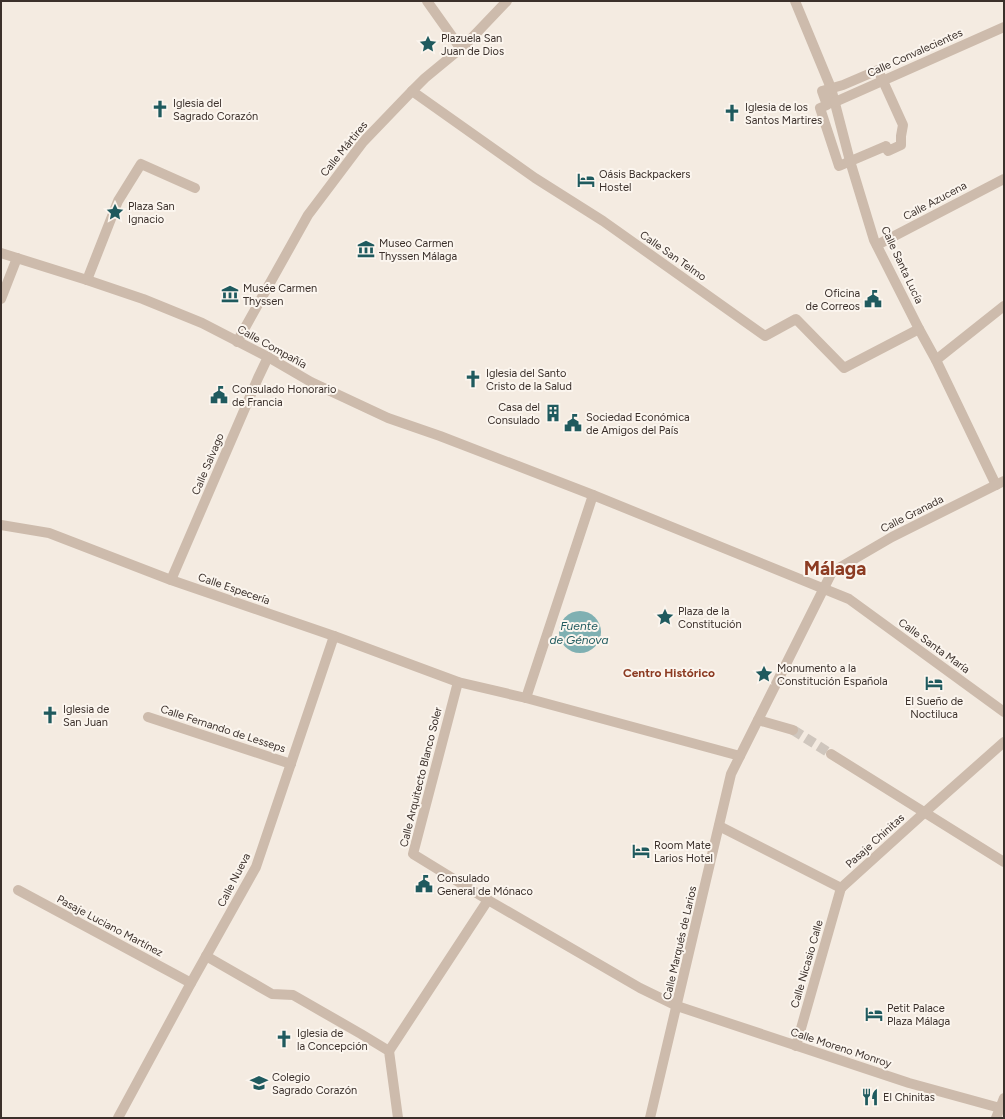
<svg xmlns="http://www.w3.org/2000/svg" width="1005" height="1119" font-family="Figtree,sans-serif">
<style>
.water{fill:#7fb0b2}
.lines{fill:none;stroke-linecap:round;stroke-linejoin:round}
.pedestrian-tunnel{stroke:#cfc6bd;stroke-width:10;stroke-dasharray:10 5;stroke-linecap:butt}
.pedestrian{stroke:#cdbbac;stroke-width:10}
.labels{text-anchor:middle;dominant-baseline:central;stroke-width:4;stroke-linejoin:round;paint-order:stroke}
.poi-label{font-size:11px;fill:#3b302b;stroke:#fbf5ee;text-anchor:start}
.street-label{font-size:11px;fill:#3b302b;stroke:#fbf5ee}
.water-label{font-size:12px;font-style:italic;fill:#1f5a5e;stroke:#fbf5ee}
.neighbourhood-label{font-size:12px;font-weight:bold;fill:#8c3b22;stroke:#fbf5ee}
.town-label{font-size:19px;font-weight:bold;fill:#8c3b22;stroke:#fbf5ee}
</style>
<rect width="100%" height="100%" fill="#f4ebe1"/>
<!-- water -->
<circle class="water" cx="580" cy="632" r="21"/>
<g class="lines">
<!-- pedestrian-tunnel -->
<polyline class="pedestrian-tunnel" points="793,730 831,754"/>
<!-- pedestrian -->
<g class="pedestrian">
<polyline points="427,1 461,49"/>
<polyline points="795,1 831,88 850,161 874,240 919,329 936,360 996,485"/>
<polygon points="878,70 903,125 901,136 901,145 888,151 886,146 839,166 820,108 827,105 822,91 843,85"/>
<polyline points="412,91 535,178 603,221 765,336 796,319 844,368 919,329"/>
<polyline points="835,102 1004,27"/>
<polyline points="877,245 1004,179"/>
<polyline points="1,253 87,280 143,299 202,323 268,357 311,382 388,418 440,436 593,495 849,599 1004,712"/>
<polyline points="87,280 118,201 141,164 195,188"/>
<polyline points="1,299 17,258"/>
<polyline points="237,342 308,215 363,142 412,91 425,78 465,45 507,1"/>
<polyline points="936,360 1004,306"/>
<polyline points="1,525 49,533 171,580 334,636 458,682 526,698 740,756"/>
<polyline points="171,580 258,378 268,357"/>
<polyline points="458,682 413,854 488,900 640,988 677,1006 909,1083 1000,1108"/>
<polyline points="526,698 593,495"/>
<polyline points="148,717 291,764"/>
<polyline points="758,720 793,730"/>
<polyline points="831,754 1004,862"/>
<polyline points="719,826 841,888"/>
<polyline points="841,888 925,812 1004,742"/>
<polyline points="18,890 191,983"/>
<polyline points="206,956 272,994 293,995 361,1034 389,1051 398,1118"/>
<polyline points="796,1046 841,888"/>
<polyline points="389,1051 488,900"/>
<polyline points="118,1118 191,983 256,867 334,636"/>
<polyline points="650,1118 731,774 832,572 892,537 1004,481"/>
<polyline points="996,1118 1004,1098"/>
</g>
</g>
<!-- icons -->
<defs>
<g id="sight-bare" transform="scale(1.38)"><path d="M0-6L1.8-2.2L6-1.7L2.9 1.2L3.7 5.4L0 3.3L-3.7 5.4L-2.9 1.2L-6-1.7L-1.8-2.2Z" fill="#1f5a5e" stroke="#fbf5ee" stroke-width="2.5" paint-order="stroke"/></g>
<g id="church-bare" transform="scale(1.38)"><path d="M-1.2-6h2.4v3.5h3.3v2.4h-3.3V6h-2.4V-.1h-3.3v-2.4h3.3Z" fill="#1f5a5e" stroke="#fbf5ee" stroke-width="2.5" paint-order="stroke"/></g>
<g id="hotel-bare" transform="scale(1.38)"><path d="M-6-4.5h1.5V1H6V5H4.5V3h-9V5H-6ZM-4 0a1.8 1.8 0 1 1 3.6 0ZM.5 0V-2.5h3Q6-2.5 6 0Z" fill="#1f5a5e" stroke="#fbf5ee" stroke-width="2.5" paint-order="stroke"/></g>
<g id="museum-bare" transform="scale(1.38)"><path d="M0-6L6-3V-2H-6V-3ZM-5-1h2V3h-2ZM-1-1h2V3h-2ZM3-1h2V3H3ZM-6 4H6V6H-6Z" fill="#1f5a5e" stroke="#fbf5ee" stroke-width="2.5" paint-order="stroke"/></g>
<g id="civic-bare" transform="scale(1.38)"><path d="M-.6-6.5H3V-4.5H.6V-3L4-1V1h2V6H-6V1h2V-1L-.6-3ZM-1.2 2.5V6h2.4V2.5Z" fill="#1f5a5e" stroke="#fbf5ee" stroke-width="2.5" paint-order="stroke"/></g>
<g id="building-bare" transform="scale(1.38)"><path d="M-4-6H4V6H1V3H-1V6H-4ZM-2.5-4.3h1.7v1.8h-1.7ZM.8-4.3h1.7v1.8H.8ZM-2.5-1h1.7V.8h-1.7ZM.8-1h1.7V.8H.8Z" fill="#1f5a5e" stroke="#fbf5ee" stroke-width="2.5" paint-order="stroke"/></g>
<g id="school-bare" transform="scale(1.38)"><path d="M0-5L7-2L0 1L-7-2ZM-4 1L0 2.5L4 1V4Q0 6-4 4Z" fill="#1f5a5e" stroke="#fbf5ee" stroke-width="2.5" paint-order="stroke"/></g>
<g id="restaurant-bare" transform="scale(1.38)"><path d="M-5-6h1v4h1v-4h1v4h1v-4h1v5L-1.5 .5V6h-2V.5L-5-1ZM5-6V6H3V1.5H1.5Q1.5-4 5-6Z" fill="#1f5a5e" stroke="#fbf5ee" stroke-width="2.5" paint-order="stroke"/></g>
</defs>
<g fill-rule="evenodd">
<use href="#sight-bare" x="428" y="44"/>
<use href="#church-bare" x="160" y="109"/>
<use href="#church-bare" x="732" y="113"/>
<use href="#hotel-bare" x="586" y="180"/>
<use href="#sight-bare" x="115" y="212"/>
<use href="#museum-bare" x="366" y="249"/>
<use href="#museum-bare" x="230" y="294"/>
<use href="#civic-bare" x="873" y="299"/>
<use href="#church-bare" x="473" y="379"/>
<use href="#civic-bare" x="219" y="395"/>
<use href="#building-bare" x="553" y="413"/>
<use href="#civic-bare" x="573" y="423"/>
<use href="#sight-bare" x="665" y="617"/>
<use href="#sight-bare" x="764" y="674"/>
<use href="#hotel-bare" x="934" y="683"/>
<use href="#church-bare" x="50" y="715"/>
<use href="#hotel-bare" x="641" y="851"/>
<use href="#civic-bare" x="424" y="884"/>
<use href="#hotel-bare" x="874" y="1014"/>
<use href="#church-bare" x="284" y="1039"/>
<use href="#school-bare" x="259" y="1083"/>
<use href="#restaurant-bare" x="870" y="1097"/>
</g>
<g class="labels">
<!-- poi labels -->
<g class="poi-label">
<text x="441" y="38">Plazuela San<tspan x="441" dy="13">Juan de Dios</tspan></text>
<text x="173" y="103">Iglesia del<tspan x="173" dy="13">Sagrado Corazón</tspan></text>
<text x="745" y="107">Iglesia de los<tspan x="745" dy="13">Santos Martires</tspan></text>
<text x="599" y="174">Oásis Backpackers<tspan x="599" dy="13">Hostel</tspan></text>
<text x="128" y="206">Plaza San<tspan x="128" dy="13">Ignacio</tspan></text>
<text x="379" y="243">Museo Carmen<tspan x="379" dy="13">Thyssen Málaga</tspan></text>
<text x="243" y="288">Musée Carmen<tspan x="243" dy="13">Thyssen</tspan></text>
<text x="860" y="293" text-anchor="end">Oficina<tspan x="860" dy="13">de Correos</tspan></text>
<text x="486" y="373">Iglesia del Santo<tspan x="486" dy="13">Cristo de la Salud</tspan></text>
<text x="232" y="389">Consulado Honorario<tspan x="232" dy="13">de Francia</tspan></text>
<text x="540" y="407" text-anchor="end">Casa del<tspan x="540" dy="13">Consulado</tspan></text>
<text x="586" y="417">Sociedad Económica<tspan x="586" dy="13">de Amigos del País</tspan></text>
<text x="678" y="611">Plaza de la<tspan x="678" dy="13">Constitución</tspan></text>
<text x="777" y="668">Monumento a la<tspan x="777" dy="13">Constitución Española</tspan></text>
<text x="934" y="701" text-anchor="middle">El Sueño de<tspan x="934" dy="13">Noctiluca</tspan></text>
<text x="63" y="709">Iglesia de<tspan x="63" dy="13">San Juan</tspan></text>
<text x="654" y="845">Room Mate<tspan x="654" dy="13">Larios Hotel</tspan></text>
<text x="437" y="878">Consulado<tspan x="437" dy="13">General de Mónaco</tspan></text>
<text x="887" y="1008">Petit Palace<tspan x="887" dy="13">Plaza Málaga</tspan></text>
<text x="297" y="1033">Iglesia de<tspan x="297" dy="13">la Concepción</tspan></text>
<text x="272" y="1077">Colegio<tspan x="272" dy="13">Sagrado Corazón</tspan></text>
<text x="883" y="1097">El Chinitas</text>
</g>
<!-- street labels -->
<g class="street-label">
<text transform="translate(915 53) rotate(-24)">Calle Convalecientes</text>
<text transform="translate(344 149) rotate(-51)">Calle Mártires</text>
<text transform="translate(935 201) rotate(-28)">Calle Azucena</text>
<text transform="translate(673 256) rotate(35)">Calle San Telmo</text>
<text transform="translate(902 265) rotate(65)">Calle Santa Lucía</text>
<text transform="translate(272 347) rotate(29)">Calle Compañía</text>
<text transform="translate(208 464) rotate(-67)">Calle Salvago</text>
<text transform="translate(912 514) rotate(-27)">Calle Granada</text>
<text transform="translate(234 589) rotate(19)">Calle Especería</text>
<text transform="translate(934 646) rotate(36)">Calle Santa María</text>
<text transform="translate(223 729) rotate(18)">Calle Fernando de Lesseps</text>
<text transform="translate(421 777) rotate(-76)">Calle Arquitecto Blanco Soler</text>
<text transform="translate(875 841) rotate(-42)">Pasaje Chinitas</text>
<text transform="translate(234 880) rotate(-63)">Calle Nueva</text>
<text transform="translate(110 926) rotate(28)">Pasaje Luciano Martínez</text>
<text transform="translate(680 943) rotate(-77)">Calle Marqués de Larios</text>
<text transform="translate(807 964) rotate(-74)">Calle Nicasio Calle</text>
<text transform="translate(841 1048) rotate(18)">Calle Moreno Monroy</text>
</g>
<!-- water labels -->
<g class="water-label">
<text x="579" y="626">Fuente<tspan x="579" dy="14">de Génova</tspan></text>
</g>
<!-- neighbourhood labels -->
<g class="neighbourhood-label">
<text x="669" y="673">Centro Histórico</text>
</g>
<!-- town labels -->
<g class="town-label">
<text x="835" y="568">Málaga</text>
</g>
</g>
<!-- border -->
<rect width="1005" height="1119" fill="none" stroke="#3b302b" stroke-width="4"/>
</svg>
